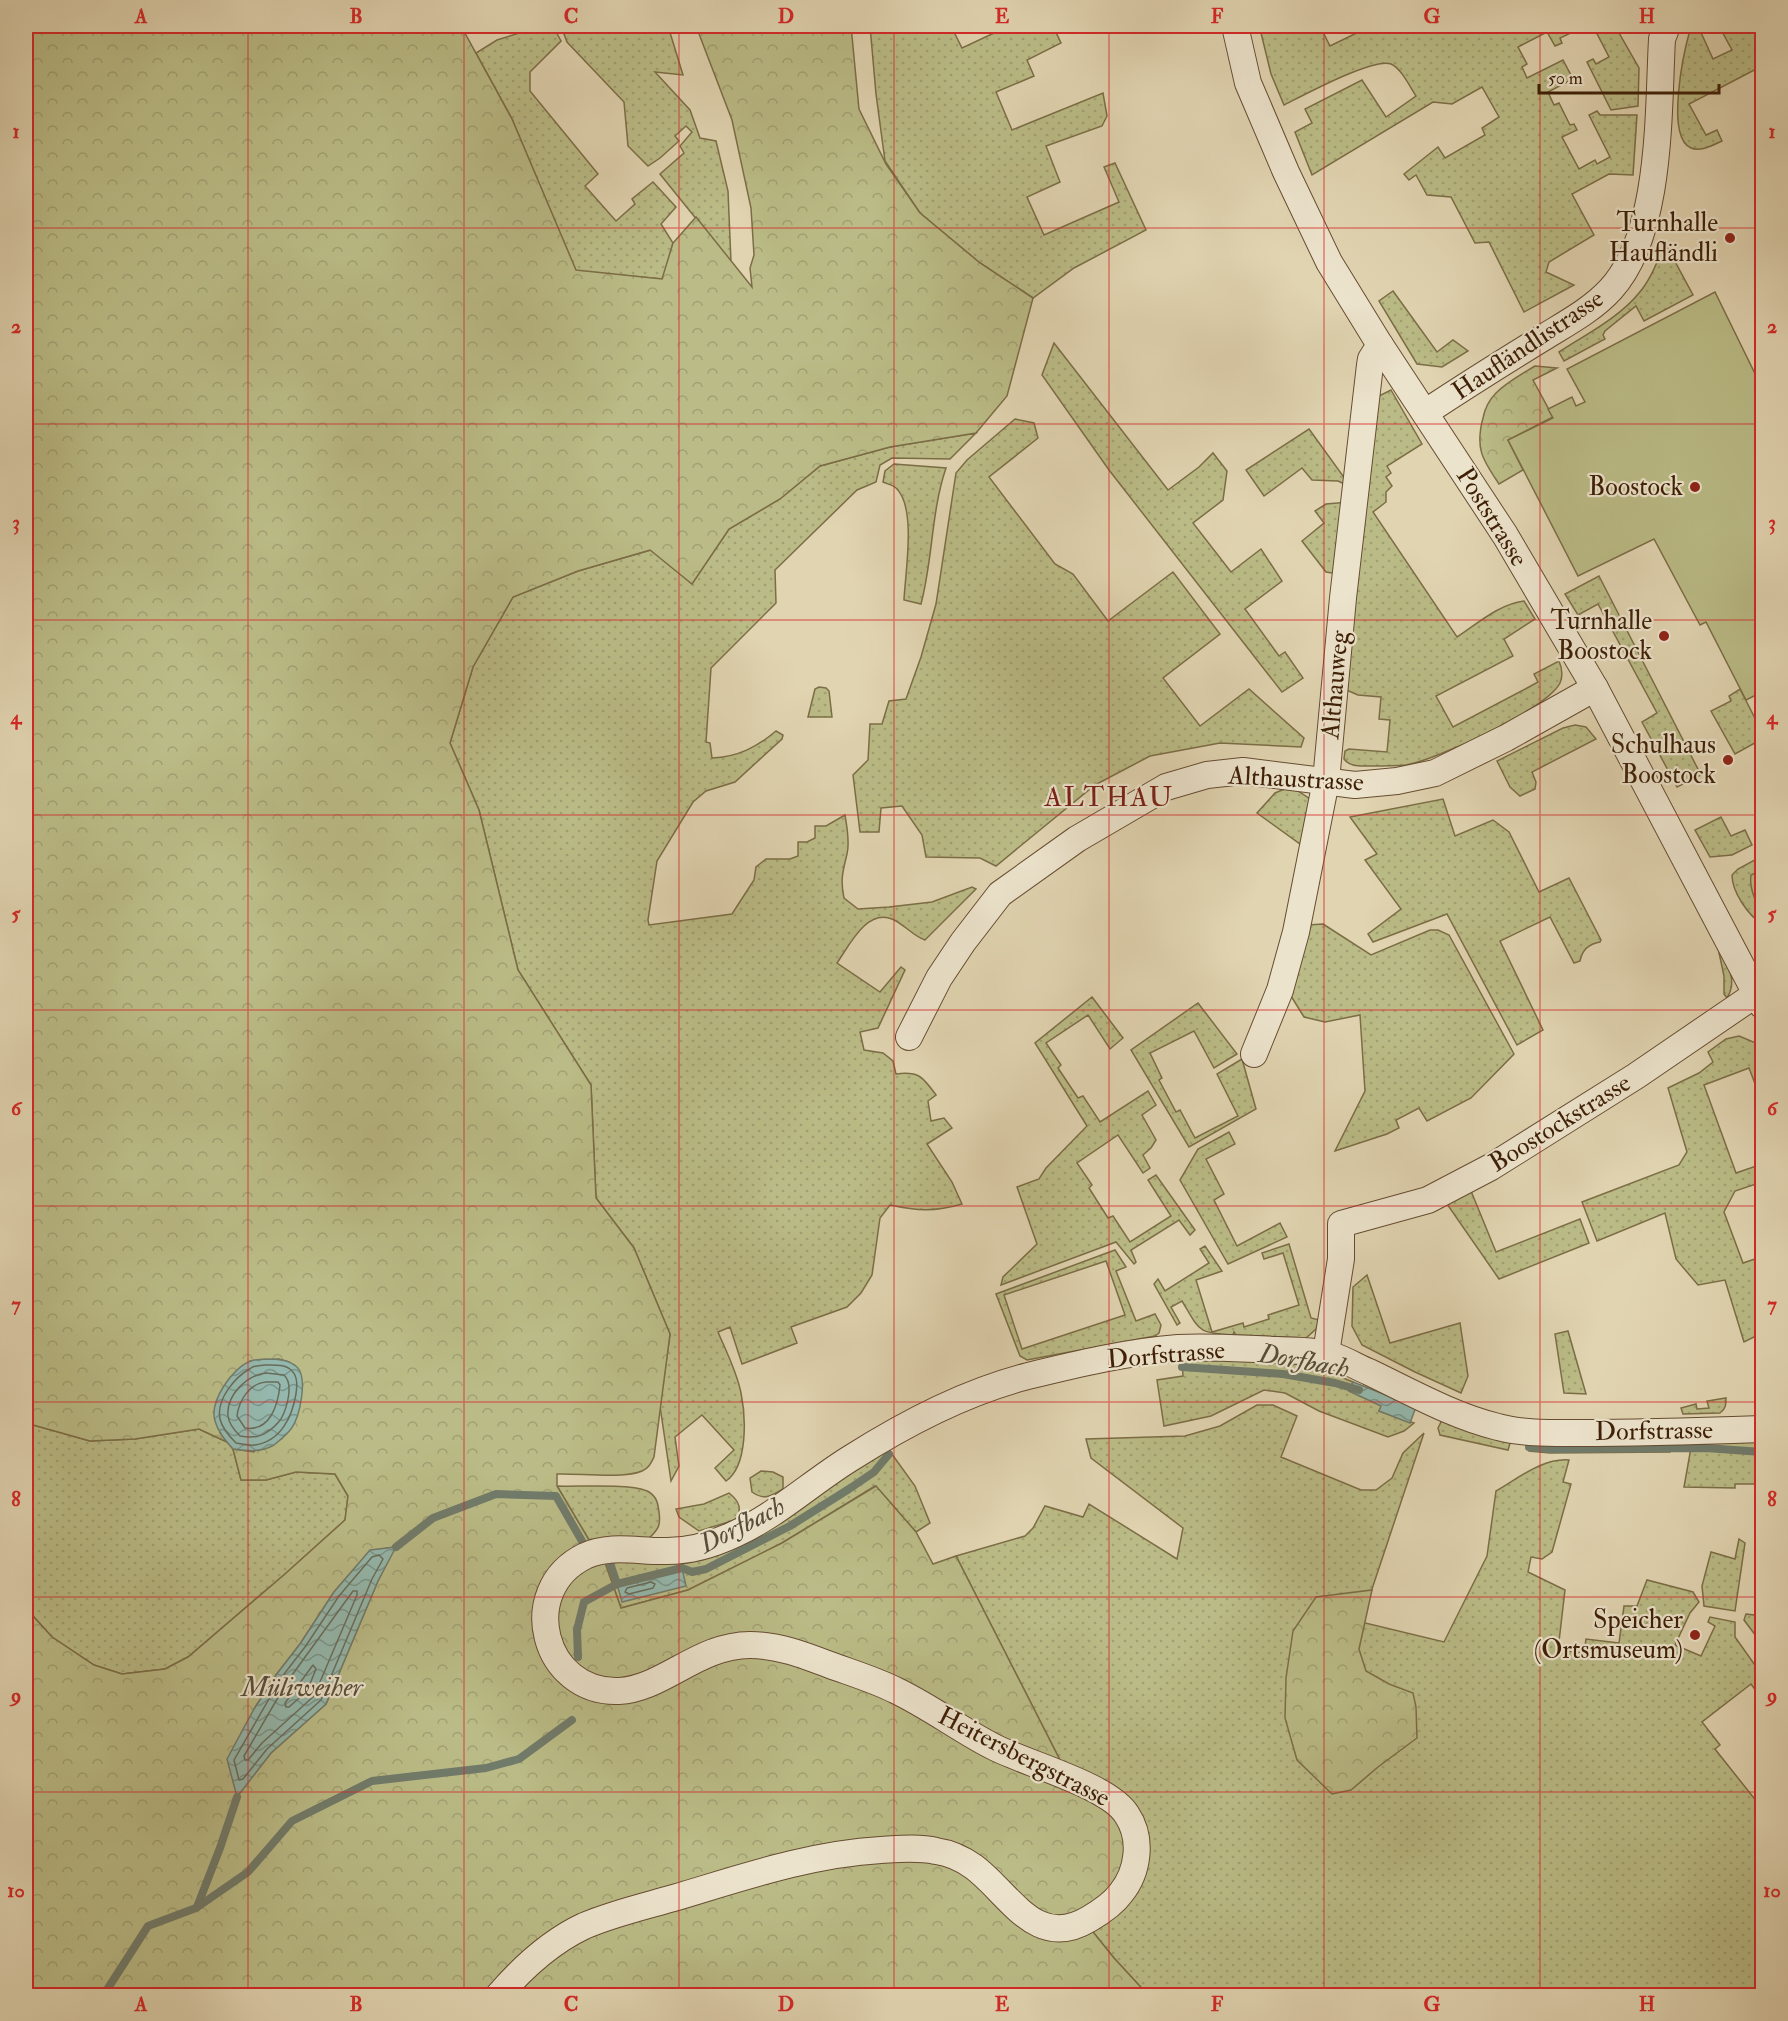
<svg xmlns="http://www.w3.org/2000/svg" width="1788" height="2021" font-family="'IM FELL Double Pica',serif">
<style>
.grass{fill:url(#grass-dots);stroke:#7c6d46;stroke-width:1.5;fill-rule:evenodd}
.forest{fill:url(#forest-crowns);stroke:#7c6d46;stroke-width:1.5;fill-rule:evenodd}
.park{fill:#babb86;stroke:#7c6d46;stroke-width:1.5}
.water{fill:url(#water-waves);stroke:#717b6a;stroke-width:1.5}
.lines{fill:none;stroke-linecap:round;stroke-linejoin:round}
.shore{stroke:#686c5a;stroke-width:1.5}
.stream{stroke:#717b6a;stroke-width:8}
.minor-casing{stroke:#664c31;stroke-width:28}
.minor{stroke:#ece3cc;stroke-width:26}
.grid{fill:none;stroke:#d62828;stroke-width:1.5;stroke-opacity:0.55}
.poi-dot{fill:#8f2418;stroke:#ece3cc;stroke-width:2}
.labels{text-anchor:middle;dominant-baseline:central;stroke-width:4.5;stroke-linejoin:round;paint-order:stroke}
.poi-label{font-size:26px;fill:#3d1f06;stroke:#ece3cc;text-anchor:end}
.street-label{font-size:26px;fill:#3d1f06;stroke:#ece3cc}
.water-label{font-size:27px;font-style:italic;fill:#574d38;stroke:#ece3cc}
.quarter-label{font-size:28px;letter-spacing:1.5px;fill:#7a1f14;stroke:#ece3cc}
.neatline{fill:none;stroke:#d62828;stroke-width:2}
.grid-label{font-size:20px;text-anchor:middle;font-weight:bold;fill:#d62828}
</style>
<defs>
<pattern id="grass-dots" width="8" height="8" patternUnits="userSpaceOnUse" patternTransform="scale(1.5)"><rect width="8" height="8" fill="#babb86"/><path d="M2 2h.1M6 6h.1" fill="none" stroke="#a1a072" stroke-width="1.8" stroke-linecap="round"/></pattern>
<pattern id="forest-crowns" width="20" height="18" patternUnits="userSpaceOnUse" patternTransform="scale(1.5)"><rect width="20" height="18" fill="#babb86"/><path d="M2 6a3 3 0 1 1 6 0M12 15a3 3 0 1 1 6 0" fill="none" stroke="#a1a072"/></pattern>
<pattern id="water-waves" width="16" height="10" patternUnits="userSpaceOnUse" patternTransform="scale(1.5)"><rect width="16" height="10" fill="#94b8ad"/><path d="M0 5q4-4 8 0t8 0" fill="none" stroke="#7a958b"/></pattern>
</defs>
<rect width="100%" height="100%" fill="#e1d4b1"/>
<filter id="stains"><feTurbulence type="fractalNoise" baseFrequency=".00333" numOctaves="4"/><feColorMatrix values="0 0 0 0 .2 0 0 0 0 .09 0 0 0 0 .02 0 0 0 .5 -.17"/></filter>
<radialGradient id="worn" r=".72"><stop offset=".6" stop-color="#630" stop-opacity="0"/><stop offset="1" stop-color="#630" stop-opacity=".3"/></radialGradient>
<!-- grass -->
<g class="grass">
<polygon points="542,26 553,26 561,41 530,72 530,91 598,174 585,186 616,221 635,204 632,199 653,182 676,207 661,224 673,243 663,279 576,271 512,119 476,53 497,40"/>
<polygon points="561,26 668,26 683,75 655,72 690,110 700,138 716,141 728,191 731,262 660,174 684,153 680,146 692,132 686,126 675,136 679,141 660,158 648,166 628,146 624,102 567,42"/>
<polygon points="870,26 951,26 962,48 1009,26 1053,26 1061,43 1027,60 1034,76 996,92 1012,130 1103,93 1107,116 1102,126 1046,146 1060,182 1027,197 1044,235 1119,202 1104,167 1115,163 1146,230 1074,268 1033,298 980,263 920,213 885,161 876,94"/>
<path d="M1276,26H1297L1300,31L1313,26H1320L1330,46L1365,29L1363,26H1585L1560,38L1562,43L1555,46L1547,32L1518,47L1527,64L1522,67L1527,78L1563,60L1573,79L1548,92L1554,105L1559,103L1570,125L1574,124L1577,130L1562,137L1579,169L1595,160L1597,164L1610,157L1589,115L1597,111L1600,115H1637L1633,175L1609,174L1572,194L1594,235L1549,262L1546,272L1574,285L1524,312L1489,242L1475,243L1451,197L1427,195L1416,175L1409,180L1404,174L1438,147L1445,158L1485,135L1482,128L1499,117L1482,87L1452,104L1433,102L1312,175L1295,132L1312,123L1305,109L1362,80L1386,117L1416,96C1410,87 1401,68 1391,64C1374,57 1302,96 1284,105L1271,74L1261,33Z"/>
<polygon points="1593,26 1615,26 1639,68 1638,106 1611,110 1587,62 1593,59 1596,64 1609,57"/>
<path d="M1698,26L1713,59L1732,50L1719,26H1762V66L1689,104L1706,135L1717,130L1722,141C1713,145 1701,152 1691,148C1665,137 1684,51 1690,30Z"/>
<path d="M1665,243L1693,295L1644,321L1636,306L1605,331L1603,335L1605,339L1564,361L1559,352C1585,335 1620,317 1639,293C1651,279 1658,260 1665,243Z"/>
<polygon points="1393,291 1437,352 1453,340 1468,351 1442,367 1417,364 1379,301"/>
<polygon points="1054,343 1168,490 1199,467 1213,453 1227,471 1223,500 1193,523 1231,572 1261,549 1282,581 1245,609 1279,656 1285,652 1303,678 1282,692 1109,470 1042,375"/>
<path d="M1391,390L1422,444L1387,466L1391,473L1386,477L1392,486L1386,492V502L1373,512L1457,637C1477,624 1499,604 1524,601L1535,619L1504,639L1513,656L1436,696L1453,727L1529,687L1538,682L1534,674L1559,661C1562,668 1563,676 1560,683C1547,709 1436,760 1406,765C1394,766 1381,766 1369,766C1359,766 1350,767 1344,759L1345,751L1349,749L1387,752L1390,720L1379,719L1381,697L1358,695L1344,689L1379,396Z"/>
<polygon points="1015,419 1034,423 1038,438 989,477 1055,564 1073,574 1108,621 1173,572 1220,634 1163,678 1200,726 1249,689 1304,738 1301,747 1220,743 1150,756 1095,785 996,866 980,858 926,857 922,835 902,806 881,808 879,832 860,832 853,775 868,760 870,724 882,724 889,701 906,699 921,657 936,604 956,473 967,460"/>
<polygon points="1309,429 1351,487 1338,481 1312,480 1302,468 1264,496 1246,470"/>
<path d="M976,433L950,459L892,458L880,465L876,482L857,490L775,570L776,603L711,668L706,742L710,743L712,758C738,757 757,747 776,731L783,735L782,739L735,782L706,791L693,802L657,861L648,920L649,925L732,914L754,880L756,867L766,859H790L798,856V842H807L815,838V826H826L845,815C847,827 850,842 847,854C843,871 840,879 844,898L858,909L889,907L932,902L972,887L976,889L925,940C913,936 904,924 892,919C866,909 849,946 837,963L880,992L901,967L905,970L878,1028L860,1032L864,1050L883,1053L893,1061L896,1074C919,1071 923,1077 936,1095L928,1101L931,1121L944,1118L952,1128L927,1144L952,1182L962,1204C935,1212 917,1211 890,1205L880,1218L872,1275L861,1293L847,1307L791,1327L797,1343L742,1364L730,1327L718,1332C726,1351 737,1372 741,1393C746,1417 748,1466 726,1481L715,1468L734,1450L702,1415L675,1437L679,1466L671,1481L660,1406L670,1334L634,1248L596,1198L591,1085L518,970L479,810L450,743L473,667L513,597L578,571L651,550L692,584L729,529L780,499L820,466L890,447Z"/>
<path d="M894,464L946,468C931,512 933,559 921,604L904,600C905,574 917,507 896,488C893,485 887,484 883,482L885,471Z"/>
<polygon points="1349,502 1338,571 1332,573 1326,572 1302,541 1324,523 1315,511 1326,504"/>
<polygon points="1599,576 1701,775 1677,787 1642,722 1657,713 1598,604 1578,615 1565,594"/>
<polygon points="819,687 826,688 829,691 832,717 808,717 815,689"/>
<polygon points="1740,689 1762,732 1762,739 1735,754 1711,711 1731,701 1729,696"/>
<polygon points="1575,725 1586,727 1596,739 1532,772 1536,782 1535,789 1520,796 1510,787 1497,761 1563,728"/>
<polygon points="1287,788 1295,789 1310,799 1307,849 1257,813 1275,793"/>
<path d="M1443,799L1455,836L1493,820L1509,832L1539,892L1569,878L1601,940L1600,942C1588,944 1582,950 1580,961L1574,963L1550,917L1500,941L1543,1030L1517,1045L1447,914L1373,942L1368,934L1401,909L1365,860L1377,854L1350,817Z"/>
<polygon points="1721,817 1731,836 1745,830 1752,845 1732,855 1710,857 1695,830"/>
<path d="M1762,856V924C1748,915 1732,892 1732,875L1738,869Z"/>
<polygon points="1323,924 1371,955 1430,930 1438,930 1449,935 1514,1054 1471,1098 1427,1121 1419,1108 1396,1120 1399,1128 1387,1134 1335,1151 1365,1091 1360,1015 1325,1022 1304,1017 1291,996 1308,925"/>
<path d="M1718,948C1728,963 1738,981 1727,998L1724,994V976Z"/>
<polygon points="1092,997 1123,1038 1110,1049 1088,1015 1046,1043 1061,1065 1058,1068 1078,1098 1083,1096 1100,1122 1148,1091 1156,1105 1142,1115 1156,1140 1151,1148 1143,1155 1150,1168 1143,1173 1118,1135 1077,1163 1092,1185 1089,1188 1108,1218 1113,1216 1130,1242 1171,1216 1148,1180 1156,1175 1195,1230 1190,1235 1179,1220 1131,1250 1136,1262 1134,1264 1116,1242 1001,1285 1003,1277 1037,1244 1017,1187 1039,1179 1046,1168 1087,1126 1035,1043"/>
<polygon points="1198,1003 1237,1054 1214,1068 1194,1031 1150,1053 1162,1078 1159,1080 1176,1112 1180,1110 1195,1138 1238,1116 1217,1074 1242,1059 1256,1109 1189,1147 1131,1050"/>
<polygon points="1739,1036 1756,1043 1762,1052 1762,1102 1749,1068 1704,1085 1736,1173 1762,1164 1762,1182 1735,1191 1724,1212 1743,1263 1755,1259 1762,1278 1762,1333 1744,1342 1725,1280 1698,1285 1676,1259 1665,1213 1597,1241 1582,1202 1679,1165 1687,1152 1668,1088 1699,1073 1713,1062 1708,1052 1726,1039"/>
<polygon points="1229,1132 1235,1144 1206,1159 1224,1194 1214,1200 1237,1246 1280,1223 1287,1237 1228,1264 1180,1180 1198,1149"/>
<polygon points="1471,1191 1496,1252 1580,1219 1589,1243 1499,1279 1447,1204"/>
<path d="M1289,1244L1311,1318L1319,1320L1316,1329L1306,1338L1236,1335L1234,1332L1233,1335C1197,1333 1200,1331 1182,1301L1171,1307L1180,1323L1177,1325L1154,1284L1158,1279L1165,1291L1209,1263L1200,1249L1205,1246L1222,1271L1196,1280L1212,1332L1243,1323L1244,1327L1269,1319L1268,1315L1299,1305L1283,1253L1264,1259L1262,1253Z"/>
<path d="M1115,1250L1126,1267L1116,1271L1136,1321L1155,1314L1161,1325L1159,1333L1155,1336L1027,1360L1020,1356L996,1294ZM1106,1261L1125,1315L1022,1349L1004,1295Z"/>
<polygon points="1367,1275 1390,1343 1460,1323 1468,1376 1461,1393 1415,1372 1362,1345 1352,1326 1353,1287"/>
<polygon points="1568,1331 1586,1394 1564,1393 1555,1334"/>
<path d="M1182,1361C1219,1361 1258,1357 1295,1364C1315,1367 1334,1374 1353,1382L1349,1391L1382,1406L1379,1411L1414,1423L1404,1431L1388,1437L1319,1411L1285,1393L1264,1390L1211,1416L1164,1426L1157,1380L1183,1376Z"/>
<path d="M1726,1398C1726,1404 1726,1409 1720,1413L1683,1414L1681,1408L1696,1404L1697,1409L1709,1408L1707,1401Z"/>
<path d="M1257,1405H1273L1297,1416L1281,1457L1361,1490H1376L1392,1478L1403,1453L1424,1433L1361,1622L1444,1642L1487,1556L1496,1491C1519,1478 1542,1458 1569,1460L1563,1482L1571,1484L1552,1552L1542,1559L1531,1557L1528,1572L1565,1590L1558,1650L1584,1653L1586,1639L1619,1643L1624,1606H1637L1647,1580L1693,1592L1699,1602L1690,1613L1675,1645L1701,1656L1715,1626L1708,1622L1710,1617L1735,1622V1637L1762,1675V1699L1751,1684L1702,1722L1720,1745L1715,1749L1757,1802L1762,1798V1816L1758,1820L1761,1824L1762,1823V1995H1148L1114,1958L1092,1931L1061,1762L956,1556L1025,1536L1033,1528L1045,1506L1083,1517L1089,1504L1177,1559L1183,1528L1091,1458L1086,1439L1185,1436L1220,1426Z"/>
<polygon points="1443,1418 1511,1440 1508,1450 1440,1435 1438,1428"/>
<polygon points="26,1423 90,1441 135,1439 199,1429 227,1442 233,1449 241,1480 266,1480 296,1472 335,1474 348,1496 345,1520 285,1574 188,1657 165,1669 122,1674 94,1665 52,1637 33,1616 26,1614"/>
<polygon points="1762,1441 1762,1480 1756,1484 1735,1484 1735,1488 1684,1487 1692,1442"/>
<polygon points="1669,1443 1670,1452 1550,1453 1529,1451 1529,1444"/>
<polygon points="889,1450 915,1486 930,1523 916,1532 875,1486 782,1543 688,1590 621,1608 604,1560 675,1562 821,1491"/>
<path d="M761,1471L773,1472L783,1477V1489C770,1496 765,1501 752,1492L750,1478Z"/>
<path d="M557,1486C577,1487 635,1483 649,1492C657,1497 658,1504 659,1512C661,1526 658,1530 648,1539L609,1538L589,1540Z"/>
<path d="M729,1493C739,1501 743,1509 735,1520L699,1531L679,1517L676,1509L704,1504Z"/>
<polygon points="1739,1539 1745,1543 1735,1611 1704,1606 1702,1586 1711,1552 1735,1559"/>
<polygon points="1746,1614 1762,1616 1762,1644 1744,1620"/>
</g>
<!-- forest -->
<g class="forest">
<path d="M26,26H461L512,119L576,270L662,279L673,243L696,217L752,287L750,268L754,255L751,208L732,120L696,26H851L859,109L886,164L920,213L980,263L1033,298L1007,396L976,433L890,447L820,466L780,499L729,529L692,584L650,550L578,571L513,597L473,667L450,743L479,810L518,970L591,1085L596,1198L634,1248L670,1334L654,1457C651,1463 649,1468 642,1471C624,1479 578,1473 557,1474V1486L589,1540L604,1560L621,1608L688,1590L782,1543L876,1486L916,1532L933,1564L956,1556L1061,1762L1111,1799L1137,1857L1085,1922L1114,1958L1148,1995H26V1614L33,1616L52,1637L94,1665L122,1674L165,1669L188,1657L285,1574L345,1520L348,1496L335,1474L296,1472L266,1480H241L233,1449L254,1452L289,1362L279,1359L250,1361L220,1433L227,1442L199,1429L135,1439L90,1441L26,1423ZM395,1547L378,1581L326,1704L271,1753L237,1796L254,1709L276,1675L300,1644L334,1592L370,1551Z"/>
<path d="M1535,366L1557,368L1533,380L1553,417L1508,440L1523,470L1499,484C1482,459 1475,448 1483,418C1485,408 1489,400 1496,393C1507,382 1522,374 1535,366Z"/>
<polygon points="1372,1590 1359,1649 1366,1671 1389,1684 1413,1693 1416,1707 1417,1738 1378,1767 1351,1790 1332,1794 1297,1760 1285,1718 1286,1678 1293,1631 1316,1597"/>
</g>
<!-- park -->
<g class="park">
<polygon points="1715,292 1762,388 1762,692 1746,700 1706,622 1700,625 1654,539 1578,576 1508,440 1553,418 1548,409 1572,397 1576,406 1585,402 1567,369"/>
<path d="M1762,870V912C1755,901 1749,888 1751,875Z"/>
</g>
<!-- water -->
<g class="water">
<path d="M265,1359C276,1359 288,1359 297,1367C308,1378 300,1417 291,1429C287,1434 279,1441 274,1445C260,1453 247,1451 233,1449C226,1441 218,1432 215,1421C209,1401 233,1367 251,1361C255,1359 261,1360 265,1359Z"/>
<polygon points="1353,1382 1416,1407 1410,1423 1379,1411 1381,1406 1349,1391"/>
<polygon points="396,1547 378,1581 326,1704 271,1753 237,1797 227,1759 254,1709 276,1675 300,1644 334,1592 370,1550"/>
<polygon points="682,1568 686,1586 622,1602 617,1584"/>
</g>
<g class="lines">
<!-- shore -->
<g class="shore">
<path d="M265,1365C273,1365 286,1364 292,1371C298,1377 297,1386 296,1394C292,1417 281,1441 255,1445C249,1446 242,1444 236,1443C230,1437 222,1428 220,1419C216,1399 235,1377 251,1368C255,1365 261,1366 265,1365Z"/>
<path d="M266,1373L284,1375C294,1384 287,1408 281,1419C278,1423 272,1429 267,1432C259,1438 250,1438 240,1436C235,1431 229,1424 228,1416C226,1395 247,1375 266,1373Z"/>
<path d="M266,1382H278L280,1385C278,1405 270,1432 245,1428L237,1416C239,1400 250,1383 266,1382Z"/>
<polygon points="379,1555 383,1559 372,1579 321,1700 267,1749 243,1779 239,1780 234,1760 281,1678 305,1647 339,1596 372,1557"/>
<polygon points="651,1582 655,1584 653,1588 629,1594 625,1592 627,1588"/>
<polygon points="353,1591 357,1591 357,1595 314,1696 262,1743 248,1760 245,1760 244,1756 287,1682"/>
<polygon points="313,1665 316,1669 307,1691 289,1707 286,1707 285,1703"/>
</g>
<!-- stream -->
<g class="stream">
<polyline points="1182,1367 1283,1374 1335,1383 1359,1390"/>
<polyline points="1529,1447 1551,1449 1706,1448 1762,1452"/>
<polyline points="396,1547 433,1518 496,1494 556,1496 582,1541"/>
<polyline points="608,1557 617,1584"/>
<polyline points="578,1657 577,1630 584,1602 617,1584 682,1568 692,1572 706,1569 790,1526 849,1489 874,1472 889,1454"/>
<polyline points="197,1907 220,1848 237,1797"/>
<polyline points="103,1996 148,1926 196,1908 248,1872 292,1821 372,1781 486,1768 519,1759 572,1720"/>
</g>
<!-- minor casing -->
<g class="minor-casing">
<g id="minor">
<polyline points="1235,26 1248,83 1286,172 1329,262 1380,345 1505,535 1595,688 1762,1005"/>
<path d="M1426,412C1464,387 1502,363 1541,339C1565,324 1592,310 1611,289C1662,233 1658,112 1662,39L1667,26"/>
<polyline points="909,1037 939,978 963,942 1000,894 1077,839 1166,787 1207,775 1243,771 1355,785 1397,781 1435,773 1506,738 1595,688"/>
<polyline points="1254,1054 1280,990 1296,932 1326,781 1343,598 1370,365 1371,359 1380,345"/>
<polyline points="1326,1353 1341,1259 1341,1224 1428,1200 1491,1167 1636,1076 1762,990"/>
<path d="M498,1996C522,1968 550,1942 584,1926C614,1913 646,1906 677,1897C744,1877 811,1854 881,1850C899,1849 918,1847 936,1851C950,1853 963,1859 974,1867C1010,1894 1036,1951 1089,1919C1101,1912 1113,1904 1121,1893C1138,1872 1143,1839 1127,1815C1109,1785 1026,1764 992,1746C959,1729 929,1706 895,1690C875,1680 852,1673 830,1665C804,1655 778,1645 750,1645C698,1645 663,1689 619,1691C543,1694 516,1590 585,1556C611,1544 640,1552 667,1551C690,1551 714,1544 735,1534C777,1515 812,1482 851,1458C906,1423 965,1392 1028,1376C1077,1364 1127,1352 1178,1348C1211,1346 1244,1349 1276,1350C1294,1351 1315,1350 1331,1355C1344,1359 1357,1367 1369,1372C1411,1392 1453,1416 1498,1427C1524,1434 1554,1433 1581,1433C1642,1433 1702,1431 1762,1429"/>
</g>
</g>
<!-- minor -->
<use href="#minor" class="minor"/>
</g>
<!-- grid -->
<path class="grid" d="M248,26V1996M464,26V1996M679,26V1996M894,26V1996M1109,26V1996M1324,26V1996M1540,26V1996M26,228H1762M26,424H1762M26,620H1762M26,815H1762M26,1010H1762M26,1206H1762M26,1402H1762M26,1597H1762M26,1792H1762"/>
<!-- markers -->
<g class="poi-dot">
<circle cx="1730" cy="238" r="6"/>
<circle cx="1695" cy="487" r="6"/>
<circle cx="1664" cy="636" r="6"/>
<circle cx="1728" cy="760" r="6"/>
<circle cx="1695" cy="1635" r="6"/>
</g>
<g class="labels">
<!-- poi labels -->
<g class="poi-label">
<text x="1718" y="223">Turnhalle<tspan x="1718" dy="30">Haufländli</tspan></text>
<text x="1683" y="487">Boostock</text>
<text x="1652" y="621">Turnhalle<tspan x="1652" dy="30">Boostock</tspan></text>
<text x="1716" y="745">Schulhaus<tspan x="1716" dy="30">Boostock</tspan></text>
<text x="1683" y="1620">Speicher<tspan x="1683" dy="30">(Ortsmuseum)</tspan></text>
</g>
<!-- street labels -->
<g class="street-label">
<text transform="translate(1528 345) rotate(-34)">Haufländlistrasse</text>
<text transform="translate(1492 517) rotate(58)">Poststrasse</text>
<text transform="translate(1335 685) rotate(-85)">Althauweg</text>
<text transform="translate(1296 779) rotate(3)">Althaustrasse</text>
<text transform="translate(1560 1123) rotate(-32)">Boostockstrasse</text>
<text transform="translate(1166 1355) rotate(-5)">Dorfstrasse</text>
<text transform="translate(1654 1431) rotate(-1)">Dorfstrasse</text>
<text transform="translate(1024 1757) rotate(27)">Heitersbergstrasse</text>
</g>
<!-- water labels -->
<g class="water-label">
<text transform="translate(1304 1361) rotate(10)">Dorfbach</text>
<text transform="translate(742 1525) rotate(-27)">Dorfbach</text>
<text x="302" y="1687">Müliweiher</text>
</g>
<!-- quarter labels -->
<g class="quarter-label">
<text x="1109" y="797">ALTHAU</text>
</g>
</g>
<!-- margin -->
<rect width="1788" height="2021" fill="none" stroke="#e1d4b1" stroke-width="66"/>
<!-- scale -->
<path d="M1539 84v9h180v-9" fill="none" stroke="#3d1f06" stroke-width="3"/>
<text x="1548" y="84" font-size="18" fill="#3d1f06" stroke="#ece3cc" stroke-width="4.5" paint-order="stroke">50 m</text>
<rect x="33" y="33" width="1722" height="1955" class="neatline"/>
<g class="grid-label">
<text x="141" y="23">A</text>
<text x="356" y="23">B</text>
<text x="571" y="23">C</text>
<text x="786" y="23">D</text>
<text x="1002" y="23">E</text>
<text x="1217" y="23">F</text>
<text x="1432" y="23">G</text>
<text x="1647" y="23">H</text>
<text x="16" y="138">1</text>
<text x="1772" y="138">1</text>
<text x="16" y="333">2</text>
<text x="1772" y="333">2</text>
<text x="16" y="529">3</text>
<text x="1772" y="529">3</text>
<text x="16" y="724">4</text>
<text x="1772" y="724">4</text>
<text x="16" y="920">5</text>
<text x="1772" y="920">5</text>
<text x="16" y="1115">6</text>
<text x="1772" y="1115">6</text>
<text x="16" y="1311">7</text>
<text x="1772" y="1311">7</text>
<text x="16" y="1506">8</text>
<text x="1772" y="1506">8</text>
<text x="16" y="1702">9</text>
<text x="1772" y="1702">9</text>
<text x="16" y="1897">10</text>
<text x="1772" y="1897">10</text>
<text x="141" y="2011">A</text>
<text x="356" y="2011">B</text>
<text x="571" y="2011">C</text>
<text x="786" y="2011">D</text>
<text x="1002" y="2011">E</text>
<text x="1217" y="2011">F</text>
<text x="1432" y="2011">G</text>
<text x="1647" y="2011">H</text>
</g>
<rect width="100%" height="100%" filter="url(#stains)"/>
<rect width="100%" height="100%" fill="url(#worn)"/>
</svg>
